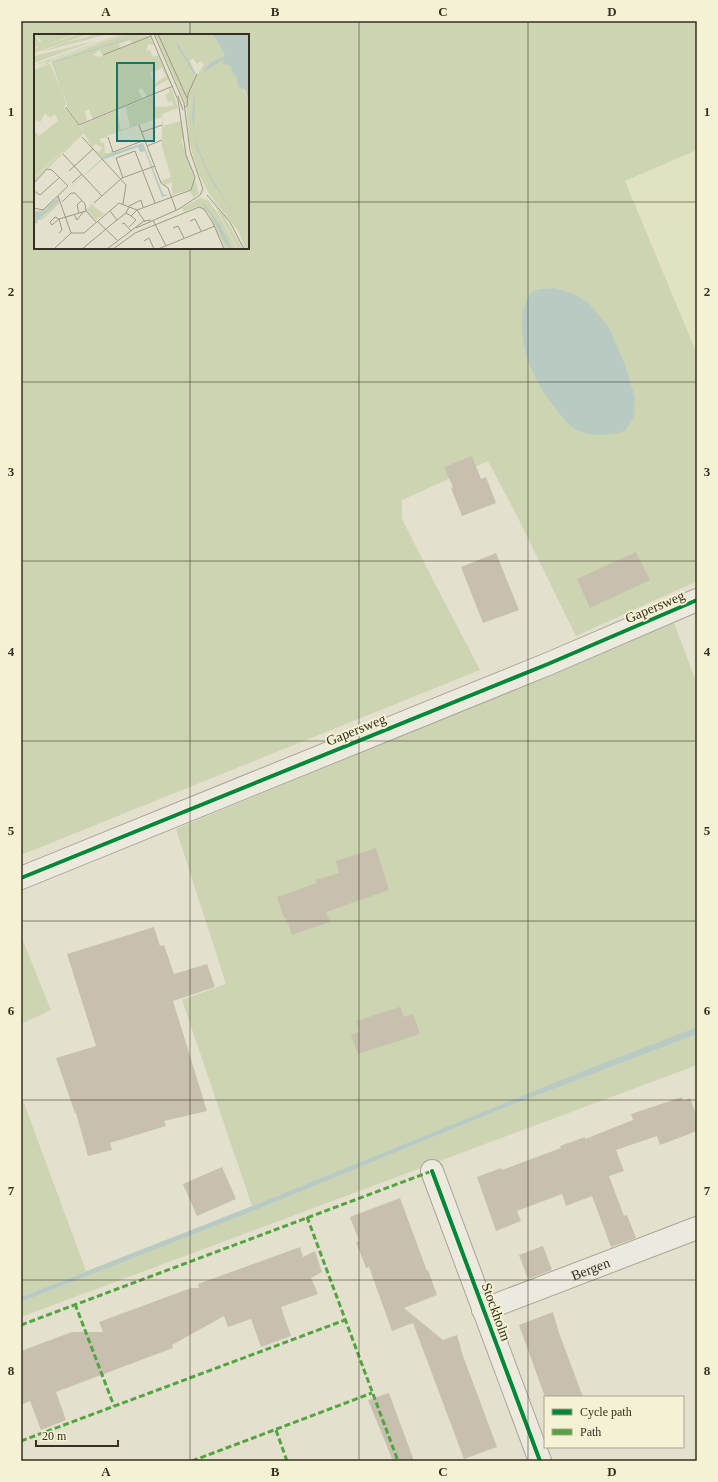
<svg xmlns="http://www.w3.org/2000/svg" width="718" height="1482" font-family="Georgia,serif">
<style>
.farmland{fill:#e1e2bf}
.green{fill:#cdd4b1;fill-rule:evenodd}
.water{fill:#b8cac2}
.building{fill:#c7c0af}
.lines{fill:none;stroke-linecap:round;stroke-linejoin:round}
.minor-casing{stroke:#a9a697;stroke-width:24}
.minor{stroke:#eceadf;stroke-width:22}
.quiet{stroke:#53a441;stroke-width:3;stroke-dasharray:6 3;stroke-linecap:butt}
.cycleway-casing{stroke:#f4f1d4;stroke-width:6}
.cycleway{stroke:#00873e;stroke-width:4}
.grid{fill:none;stroke:#372f1f;stroke-width:1;stroke-opacity:0.55}
.labels{text-anchor:middle;dominant-baseline:central;stroke-width:4;stroke-linejoin:round;paint-order:stroke}
.street-label{font-size:14px;fill:#372f1f;stroke:#f4f1d4}
.inset-river{fill:none;stroke:#b8cac2;stroke-width:2}
.inset-road{fill:none;stroke:#9e9a88;stroke-width:1}
.view{fill:#0f766e;fill-opacity:0.15;stroke:#0f766e;stroke-width:2}
.inset-edge{fill:none;stroke:#372f1f;stroke-width:2}
.neatline{fill:none;stroke:#372f1f;stroke-width:1.5}
.grid-label{font-size:13px;text-anchor:middle;font-weight:bold;fill:#372f1f}
</style>
<rect width="100%" height="100%" fill="#e3e1ce"/>
<!-- farmland -->
<polygon class="farmland" points="697,150 697,354 625,181"/>
<!-- green -->
<g class="green">
<path d="M21,21H697V150L625,181L697,354V581L576,636L515,512L488,461L402,500V519L433,580L480,670L21,855ZM35,35H248V248H35ZM555,288L572,293L610,329L626,367L635,397L611,435L590,434L572,427L551,404L534,376L525,349L522,336L543,289Z"/>
<polygon points="674,623 697,684 697,1027 585,1070 252,1206 182,1000 226,984 176,829"/>
<polygon points="21,936 51,1010 21,1024"/>
<polygon points="697,1034 697,1065 21,1317 21,1302 251,1212 494,1112"/>
<polygon points="21,1095 86,1271 21,1297"/>
</g>
<!-- water -->
<g class="water">
<path d="M555,288L572,293L589,303L610,329L626,367L635,397L634,417L625,431C609,436 586,438 572,427C567,424 563,417 559,413C536,386 517,349 523,312C525,305 527,295 534,291C539,288 549,289 555,288Z"/>
<polygon points="697,1027 697,1034 494,1112 251,1212 21,1302 21,1297 257,1204 585,1070"/>
</g>
<!-- building -->
<g class="building">
<polygon points="472,456 481,479 486,477 496,503 462,516 451,488 453,487 444,467"/>
<polygon points="636,552 650,580 590,608 577,579"/>
<polygon points="496,553 519,610 483,623 461,567"/>
<polygon points="376,848 389,890 326,912 330,922 292,935 286,918 284,918 277,897 317,883 316,880 339,873 336,861"/>
<polygon points="154,927 160,946 164,945 174,974 207,964 215,987 173,1001 207,1111 164,1121 166,1126 110,1143 112,1150 88,1156 76,1113 75,1113 56,1058 96,1046 67,954"/>
<polygon points="400,1007 404,1017 413,1014 420,1034 358,1054 351,1035 360,1031 356,1021"/>
<polygon points="682,1097 683,1101 690,1098 697,1117 697,1131 660,1145 657,1136 616,1150 624,1171 609,1176 624,1216 627,1215 636,1238 611,1247 592,1196 566,1206 562,1194 517,1211 521,1221 496,1231 477,1177 501,1168 502,1170 561,1148 560,1146 585,1137 585,1139 633,1120 631,1114"/>
<polygon points="222,1167 236,1199 197,1216 183,1184"/>
<polygon points="400,1198 427,1271 428,1270 437,1295 404,1308 443,1340 457,1335 463,1356 497,1447 464,1459 413,1323 392,1331 369,1267 366,1268 356,1242 359,1241 350,1217"/>
<polygon points="543,1246 552,1270 528,1279 519,1255"/>
<polygon points="300,1247 303,1257 315,1251 322,1272 311,1278 318,1294 281,1307 291,1336 261,1347 251,1319 228,1327 224,1316 172,1345 173,1348 56,1392 66,1420 41,1430 30,1401 21,1405 21,1351 72,1332 103,1332 99,1322 191,1288 199,1288 198,1284"/>
<polygon points="553,1312 559,1333 583,1397 545,1397 519,1325"/>
<polygon points="389,1393 414,1461 393,1461 368,1400"/>
</g>
<g class="lines">
<!-- minor casing -->
<g class="minor-casing">
<g id="minor">
<polyline points="21,878 548,664 697,600"/>
<polyline points="432,1171 540,1461"/>
<path id="s1" d="M483,1310L697,1228"/>
</g>
</g>
<!-- minor -->
<use href="#minor" class="minor"/>
<!-- quiet -->
<g class="quiet">
<polyline points="307,1217 398,1461"/>
<polyline points="75,1304 114,1406"/>
<polyline points="21,1325 432,1171"/>
<polyline points="276,1430 287,1461"/>
<polyline points="21,1441 345,1320"/>
<polyline points="192,1461 372,1393"/>
</g>
<!-- cycleway casing -->
<g class="cycleway-casing">
<g id="cycleway">
<polyline points="21,878 548,664 697,600"/>
<polyline points="432,1171 540,1461"/>
</g>
</g>
<!-- cycleway -->
<use href="#cycleway" class="cycleway"/>
</g>
<!-- grid -->
<path class="grid" d="M190,21V35M359,21V1461M528,21V1461M21,202H35M248,202H697M190,248V1461M21,382H697M21,561H697M21,741H697M21,921H697M21,1100H697M21,1280H697"/>
<g class="labels">
<!-- street labels -->
<g class="street-label">
<text transform="translate(655 607) rotate(-23)">Gapersweg</text>
<text transform="translate(356 730) rotate(-22)">Gapersweg</text>
<text stroke="none"><textPath href="#s1" startOffset="115">Bergen</textPath></text>
<text transform="translate(496 1312) rotate(70)">Stockholm</text>
</g>
</g>
<!-- overview -->
<g transform="translate(34 34)">
<rect width="215" height="215" fill="#e3e1ce"/>
<path d="M0,0L6,9L7,6L1,0H42L9,12L45,0H55L0,19V15L6,12L0,13ZM62,0H74L7,18L30,9ZM87,0H90L17,26L15,29L0,35L14,28L0,31ZM92,0L116,2L98,9L96,6L85,10L86,14L68,21L66,16L59,21L65,23L116,3L120,11L114,10L112,17L116,16L119,23L124,21L138,51L134,46L129,48L120,54L122,59L113,63L108,54L104,56L108,64L59,85L55,75L51,77L53,87L45,90L33,72L17,27ZM128,34L132,42L120,50L116,39ZM121,0H179L191,22L177,28L173,33L188,26L196,30L200,42L204,43V53L211,55L209,56L215,66V215H211L205,198L175,160L163,136L155,106L152,71ZM159,24L163,30L167,27L170,31L162,42L156,27ZM61,7L19,22L0,29V22ZM16,30L33,69L29,74H32L50,99L0,148V144L49,99L0,143V97L5,102L24,87L21,80L16,84L11,79L6,88L3,86L0,89V36ZM137,53L144,74L128,80L129,92L147,87L146,77L150,104L147,106L160,142L158,155L138,161V148L131,151L127,147L137,143L128,113V83L73,102V106L72,103L66,105L67,109H70L71,119H76L78,115L80,120L68,124L61,116L65,118L68,114L62,110L58,113L46,92L83,76L87,96L96,93L92,73L118,62L122,73L139,72L138,67L134,68L131,61L136,58L134,54ZM161,145L165,160L142,172L159,163L156,156ZM24,163L27,168L8,186H5L24,167L23,165L9,178L3,177L0,179V177L8,176ZM166,164L174,166L185,181L203,215H191L174,179L164,172L150,178L148,174ZM59,169V172L70,180L62,186L52,176ZM181,172L191,183L209,215H204Z" fill="#cdd4b1" fill-rule="evenodd"/>
<path d="M179,0H214L215,66L210,55L204,53L203,43L200,42L196,31L190,30L188,26L167,40L177,28L191,22ZM102,2L83,9L19,29L27,51L74,32L70,22L74,32L27,51L18,28ZM161,54L160,97L163,111L174,138L201,182L176,144L162,113L158,81ZM109,109L129,160L134,161L128,163L111,117L106,118L104,113L68,126L27,162L72,121ZM23,165L25,167L2,188H5L0,190V179L3,177L9,178ZM166,167L171,171L186,191L198,215L191,209L177,181Z" fill="#b8cac2"/>
<path class="inset-river" d="M143,10L161,40"/>
<path class="inset-road" d="M120,0L150,69L156,117L169,155M124,0L153,64M69,21L117,2M144,62L149,76M32,73L45,91L139,52M150,73L153,72L154,60L163,40M105,91L127,149L134,154L142,176M108,98L128,91M48,103L92,151L89,170M74,103L79,118L111,106M113,112L128,106M29,120L68,162M35,137L59,115M89,144L82,124L101,117L121,169M0,149L13,135L18,136L34,152L9,176L0,174M38,149L48,140M0,157L6,161L26,143M173,161L196,188L210,215M24,162L37,199M28,168L37,159H41L51,170L52,177L62,188M60,169L88,144L121,132M95,172L107,166L109,173M45,179L43,171L48,166M92,179L97,182L103,176L157,156L161,143L152,121L144,66L116,0M40,180L43,186L50,177M83,186L92,179L95,173M119,186L132,212M156,187L161,185L167,197M64,188L83,206M88,190L90,189L97,197M18,191L25,185L52,177M18,191L16,188L21,183L25,185M95,193L102,186L97,182M102,194L145,175L166,161L169,155M139,194L144,192L150,204M25,199L28,196L25,185M110,207L115,204L120,215M20,215L37,199H50L85,169L103,176L111,188M48,215L83,186L76,177M73,215L110,187L117,186M79,215L101,199L165,173L170,175L179,189L190,215M124,215L181,192"/>
<path class="view" d="M83,29H120V107H83Z"/>
<rect width="215" height="215" class="inset-edge"/>
</g>
<!-- border -->
<rect width="718" height="1482" fill="none" stroke="#f4f1d4" stroke-width="44"/>
<!-- legend -->
<rect x="544" y="1396" width="140" height="52" fill="#f4f1d4" stroke="#a8a38c"/>
<rect x="552" y="1409" width="20" height="6" fill="#00873e" stroke="#a8a38c"/>
<text x="580" y="1416" font-size="12" fill="#372f1f">Cycle path</text>
<rect x="552" y="1429" width="20" height="6" fill="#53a441" stroke="#a8a38c"/>
<text x="580" y="1436" font-size="12" fill="#372f1f">Path</text>
<!-- scale -->
<path d="M36 1440v6h82v-6" fill="none" stroke="#372f1f" stroke-width="2"/>
<text x="42" y="1440" font-size="12" fill="#372f1f" stroke="#f4f1d4" stroke-width="3" paint-order="stroke">20 m</text>
<rect x="22" y="22" width="674" height="1438" class="neatline"/>
<g class="grid-label">
<text x="106" y="16">A</text>
<text x="275" y="16">B</text>
<text x="443" y="16">C</text>
<text x="612" y="16">D</text>
<text x="11" y="116">1</text>
<text x="707" y="116">1</text>
<text x="11" y="296">2</text>
<text x="707" y="296">2</text>
<text x="11" y="476">3</text>
<text x="707" y="476">3</text>
<text x="11" y="656">4</text>
<text x="707" y="656">4</text>
<text x="11" y="835">5</text>
<text x="707" y="835">5</text>
<text x="11" y="1015">6</text>
<text x="707" y="1015">6</text>
<text x="11" y="1195">7</text>
<text x="707" y="1195">7</text>
<text x="11" y="1375">8</text>
<text x="707" y="1375">8</text>
<text x="106" y="1476">A</text>
<text x="275" y="1476">B</text>
<text x="443" y="1476">C</text>
<text x="612" y="1476">D</text>
</g>
</svg>
